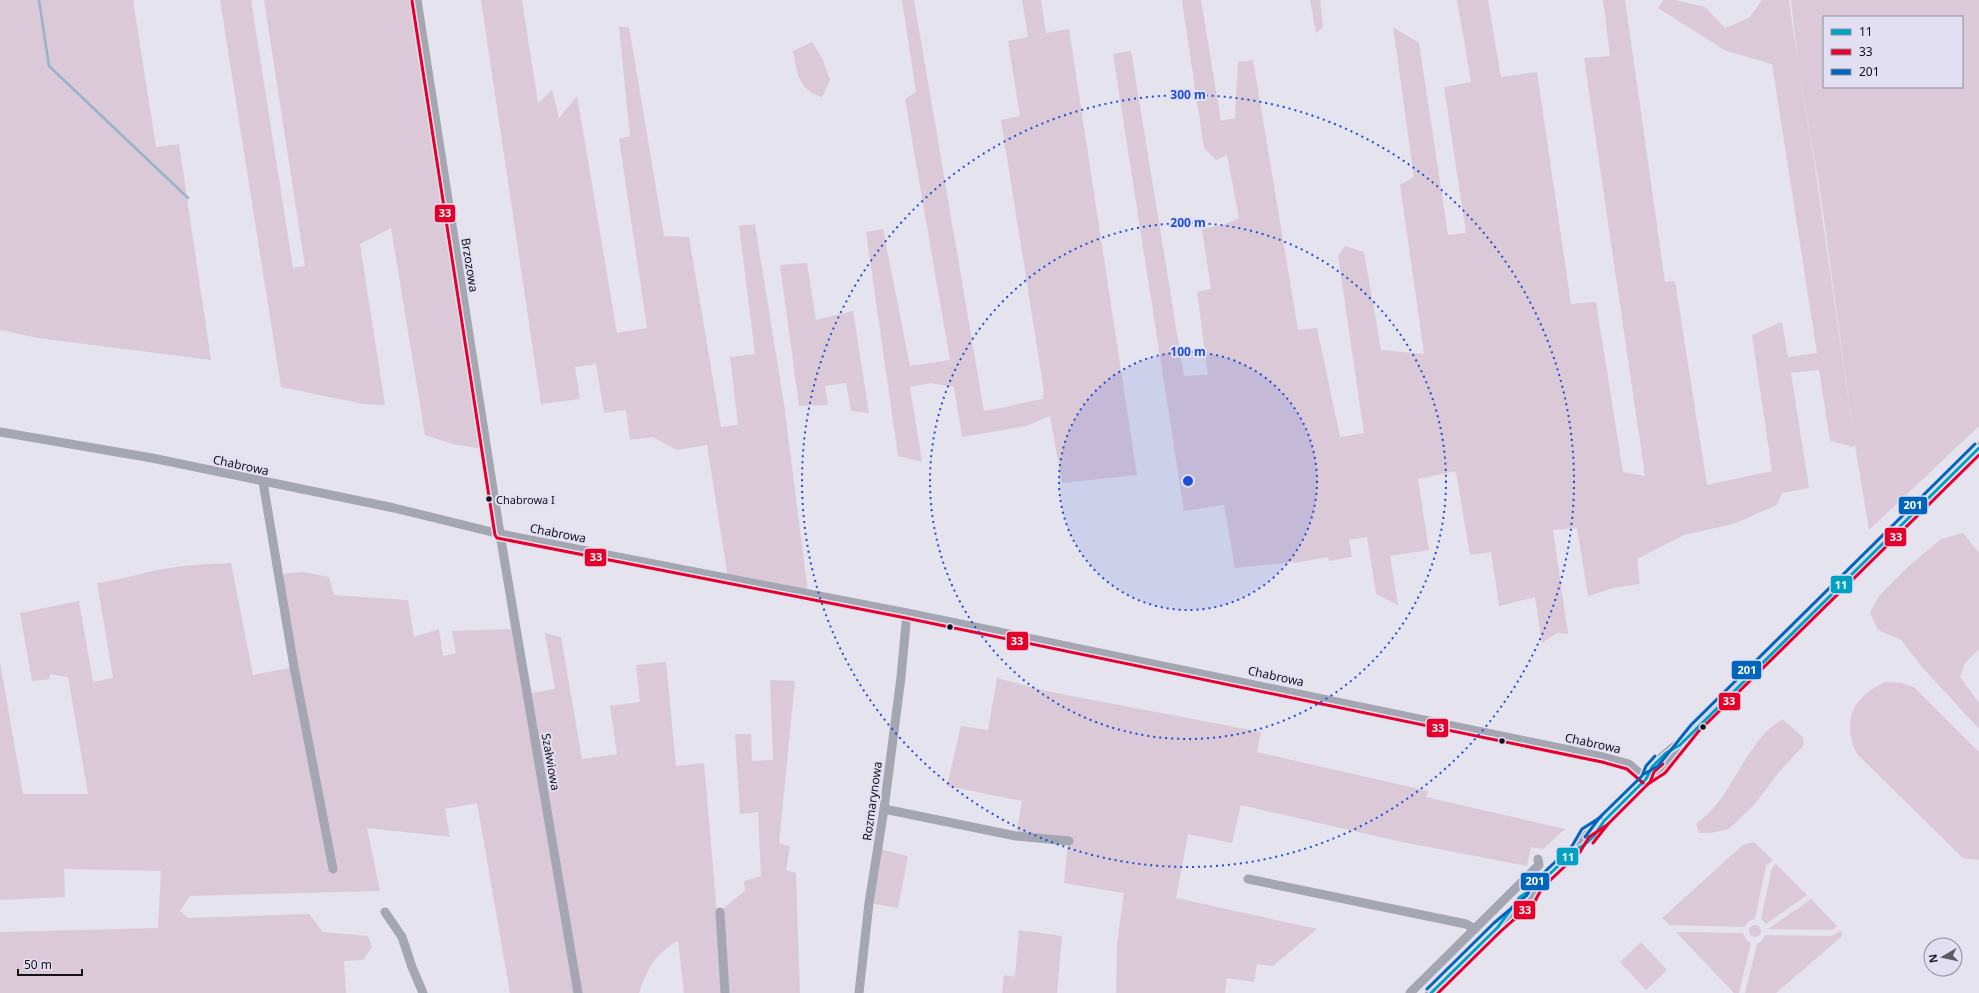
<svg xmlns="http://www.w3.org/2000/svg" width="1979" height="993" font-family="'Noto Sans',sans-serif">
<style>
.green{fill:#dbc9d7;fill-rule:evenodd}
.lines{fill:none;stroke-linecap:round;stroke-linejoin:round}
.stream{stroke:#97b4cb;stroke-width:2.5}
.street{stroke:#a4a7b2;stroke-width:9}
.secondary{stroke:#a3a7b2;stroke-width:12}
.bus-1-casing{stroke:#e2dff2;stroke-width:6}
.bus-2-casing{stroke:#e2dff2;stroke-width:6}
.bus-3-casing{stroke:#e2dff2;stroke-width:6}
.bus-1{stroke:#01a1c5;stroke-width:3}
.bus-2{stroke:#e4002b;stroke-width:3}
.bus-3{stroke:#0065bd;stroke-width:3}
.ring{fill:none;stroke:#1d4ed8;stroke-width:2;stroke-dasharray:2 4}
.bus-dot{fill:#131219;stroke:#e2dff2;stroke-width:1.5}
.labels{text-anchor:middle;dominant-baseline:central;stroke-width:4;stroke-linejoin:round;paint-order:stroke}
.bus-label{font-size:11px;fill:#131219;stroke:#e2dff2;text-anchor:start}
.street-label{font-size:12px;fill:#131219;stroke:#e2dff2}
.centre{fill:#1d4ed8;stroke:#e2dff2;stroke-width:2}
.ring-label{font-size:12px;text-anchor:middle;font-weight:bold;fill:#1d4ed8;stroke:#e2dff2;stroke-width:4;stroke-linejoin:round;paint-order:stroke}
.line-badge{stroke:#e2dff2;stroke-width:1.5}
.badge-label{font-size:11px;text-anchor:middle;font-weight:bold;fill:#fff}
</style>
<rect width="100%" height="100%" fill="#e5e3ee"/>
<!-- green -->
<g class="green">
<polygon points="0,0 133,0 156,147 179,144 211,360 38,338 0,330"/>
<path d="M220,0H251L293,268L305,266L264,0H417L500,534L531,693L555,689L545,633L561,637L582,759L617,754L610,706L640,702L636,665L666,662L676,766L704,763L717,913L745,891L744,881L761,876L758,812L740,814L735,734H751L752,761L773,760L770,680L795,681L779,843L790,846L786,870L796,873L800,993H684L678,940C654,956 648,967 639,993H510L477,803L445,809L450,837L367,828L380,891L190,896L180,911L188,918L309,914L323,932L368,936L372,947L363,960L344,961L346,993H0V932L158,928L161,871L64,869L65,897L0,900V662L23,794H88L68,677L50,674V679L32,681L20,613L79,601L93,682L113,678L97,583C120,580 141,573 163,569C186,565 208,564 231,563L253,675L294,667L278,574L304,572L329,577L334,595L408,600L414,637L439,629L443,656L456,653L452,631L511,629L483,449L453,444L425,435L391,228L360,244L385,405L363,404L281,387Z"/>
<polygon points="481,0 522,0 538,103 552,90 559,118 577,96 617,333 647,328 619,139 630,136 619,27 629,27 664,236 689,237 721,427 738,425 730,357 755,354 739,226 755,224 784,404 808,593 728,578 707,445 677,450 653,437 630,440 626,410 604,413 596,364 575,367 580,399 541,404"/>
<path d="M902,0H914L984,411C1004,408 1023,402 1043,399L1044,391L1001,120L1020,116L1008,41L1028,37L1022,0H1041L1046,33L1069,29L1137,475L1062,483L1050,416L1026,426L962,437L954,387L931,383L910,387L922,462L898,456L866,232L883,229L910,366L950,360L905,99L916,92Z"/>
<path d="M1183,0H1201L1221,121L1235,118L1238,62L1253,60L1298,330L1317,328L1340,437L1364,433L1338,256L1345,246L1364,252L1381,350L1424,354L1400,185L1414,177L1393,27L1419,43L1448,235L1466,233L1444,87L1471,82L1457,0H1488L1501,77L1537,72L1571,304L1596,302L1623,472L1645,476L1584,58L1610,56L1603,0H1625L1665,282L1675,281L1707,485L1772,471L1752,335L1782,322L1788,357L1817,353L1772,64L1726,51L1658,8L1663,0H1675L1705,7L1725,28L1749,18L1762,0H1789L1798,65L1791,0H1979V426L1869,530L1855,445L1820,191L1799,71L1815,167L1855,445L1853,447L1830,441L1819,370L1791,373L1809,488L1782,493L1777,505L1733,524L1684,535L1637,559L1640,584L1614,588L1588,596L1577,528L1553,530L1568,634L1557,633L1542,643L1535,597L1499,606L1491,552L1470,555L1456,471L1418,479L1429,550L1390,556L1398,605L1376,594L1367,537L1349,540L1352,557L1329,561L1328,557L1294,563V562L1235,568L1224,505L1184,511L1113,54L1131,51L1184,376L1208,375L1197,292L1211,289L1202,229L1223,225L1239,218L1227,155L1216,160L1204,148L1182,1ZM1824,17H1962V87H1824Z"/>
<polygon points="1310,0 1320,0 1323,27 1316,33"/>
<path d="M812,42L823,60L830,80L822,97C798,90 797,72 793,51Z"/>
<polygon points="807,263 816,320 853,311 869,413 851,411 846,383 825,386 828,405 799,406 780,265"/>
<polygon points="1963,533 1979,553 1979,649 1965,663 1960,677 1979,703 1979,729 1922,667 1901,640 1878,630 1870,613 1879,596 1909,566 1941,539"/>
<polygon points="997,678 1046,691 1261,732 1257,752 1428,791 1426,797 1565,829 1543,849 1531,847 1527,866 1397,841 1241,805 1232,843 1188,834 1176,898 1317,929 1273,966 1257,964 1254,982 1227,978 1225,993 1116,993 1117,944 1124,893 1064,883 1068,841 1016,836 1022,801 947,786 961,726 988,730"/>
<path d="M1886,682L1901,683L1914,687L1979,752V860L1963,858L1857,754C1841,721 1853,696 1886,682Z"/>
<path d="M1782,719L1803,737L1804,745L1779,772L1755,804L1729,829L1710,833H1699L1696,824C1727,802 1738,764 1763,735C1768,729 1776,724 1782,719Z"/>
<polygon points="884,809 883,850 908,856 898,908 869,903"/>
<polygon points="1752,842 1755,843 1773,860 1766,866 1755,919 1749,921 1744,927 1670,925 1662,918 1743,845"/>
<polygon points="1776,864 1807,895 1766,924 1761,919 1772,868"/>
<polygon points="1811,899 1837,926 1832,930 1768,929"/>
<circle cx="1755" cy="931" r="6"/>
<polygon points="1019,930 1062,936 1057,993 1002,993 1004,975 1015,977"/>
<polygon points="1840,931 1843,933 1841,937 1776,993 1745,993 1757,944 1762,941 1765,935 1831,936"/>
<polygon points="1676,932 1743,933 1747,941 1751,943 1739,993 1734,993"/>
<polygon points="1641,942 1667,970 1646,990 1620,962"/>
</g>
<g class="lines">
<!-- stream -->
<polyline class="stream" points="39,0 49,66 188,198"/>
<!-- street -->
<g class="street">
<polyline points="417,0 500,534 578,993"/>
<polyline points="0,432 152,458 394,508 500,534 907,613 1603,757 1629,764 1646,779"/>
<polyline points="263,482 294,667 333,869"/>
<polyline points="884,809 1016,836 1069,841"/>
<polyline points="1248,879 1466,924 1475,929"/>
<polyline points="385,912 402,937 412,967 423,993"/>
<polyline points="720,912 725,993"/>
<polyline points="859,993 869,903 884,809 901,677 907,613"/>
<polyline points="1410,993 1539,865 1538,859"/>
</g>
<!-- secondary -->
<g class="secondary">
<path d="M1646,779C1663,774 1670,758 1680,745C1691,729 1708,716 1722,702L1979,448"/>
<polyline points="1600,827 1604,821 1646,779 1652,767 1676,747"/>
<polyline points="1431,993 1498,927 1531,898 1538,885 1576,849 1585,833 1604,821"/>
</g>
<!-- bus-1 casing -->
<g class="bus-1-casing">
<polyline id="bus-1" points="1431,993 1498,927 1520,897 1538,885 1576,849 1583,846 1594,836 1604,821 1646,779 1652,767 1666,753 1680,745 1979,448"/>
</g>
<!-- bus-2 casing -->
<g class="bus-2-casing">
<g id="bus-2">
<polyline points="412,1 495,535 497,538 906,618 1602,762 1627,769 1643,783"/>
<polyline points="1648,784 1665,773 1698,732 1979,455"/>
<polyline points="1593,843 1608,824 1650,782 1654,772 1663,764"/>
<polyline points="1438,993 1501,931 1535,901 1542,888 1580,852 1589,837 1607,825"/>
</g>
</g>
<!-- bus-3 casing -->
<g class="bus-3-casing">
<g id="bus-3">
<polyline points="1644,774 1658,766 1691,725 1975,444"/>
<polyline points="1585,837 1600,817 1642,776 1646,766 1655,756"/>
<polyline points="1427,989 1494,923 1527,895 1534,882 1572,846 1582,829 1601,817"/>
</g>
</g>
<!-- bus-1 -->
<use href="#bus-1" class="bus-1"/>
<!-- bus-2 -->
<use href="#bus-2" class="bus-2"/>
<!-- bus-3 -->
<use href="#bus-3" class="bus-3"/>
</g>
<!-- distance rings -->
<circle cx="1188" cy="481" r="129" fill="#1d4ed8" fill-opacity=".12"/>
<g class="ring">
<circle cx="1188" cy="481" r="129"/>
<circle cx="1188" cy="481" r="258"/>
<circle cx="1188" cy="481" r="386"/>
</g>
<!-- markers -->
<g class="bus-dot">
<circle cx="489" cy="499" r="3.5"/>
<circle cx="950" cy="627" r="3.5"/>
<circle cx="1703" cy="727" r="3.5"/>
<circle cx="1502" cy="741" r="3.5"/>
</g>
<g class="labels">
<!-- bus labels -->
<g class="bus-label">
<text x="496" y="499">Chabrowa I</text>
</g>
<!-- street labels -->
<g class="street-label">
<text transform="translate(470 265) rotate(81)">Brzozowa</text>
<text transform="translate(241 465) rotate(12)">Chabrowa</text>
<text transform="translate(558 533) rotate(11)">Chabrowa</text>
<text transform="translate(1276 676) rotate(12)">Chabrowa</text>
<text transform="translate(1593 743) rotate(12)">Chabrowa</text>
<text transform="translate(551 762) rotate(80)">Szałwiowa</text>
<text transform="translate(872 801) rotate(-82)">Rozmarynowa</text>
</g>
</g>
<circle cx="1188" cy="481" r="6" class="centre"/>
<g class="ring-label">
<text x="1188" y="99">300 m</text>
<text x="1188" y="227">200 m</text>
<text x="1188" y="356">100 m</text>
</g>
<g class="line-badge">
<rect x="434" y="204" width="22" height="19" rx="4" fill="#e4002b"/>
<rect x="1898" y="496" width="30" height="19" rx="4" fill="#0065bd"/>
<rect x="1884" y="527" width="23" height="20" rx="4" fill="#e4002b"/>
<rect x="584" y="548" width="23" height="19" rx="4" fill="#e4002b"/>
<rect x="1830" y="575" width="23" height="19" rx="4" fill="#01a1c5"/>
<rect x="1006" y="631" width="23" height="20" rx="4" fill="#e4002b"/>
<rect x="1731" y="660" width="31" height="20" rx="4" fill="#0065bd"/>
<rect x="1718" y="692" width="23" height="19" rx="4" fill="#e4002b"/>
<rect x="1426" y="718" width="23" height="20" rx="4" fill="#e4002b"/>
<rect x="1556" y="847" width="23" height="19" rx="4" fill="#01a1c5"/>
<rect x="1520" y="872" width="30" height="19" rx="4" fill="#0065bd"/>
<rect x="1513" y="900" width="23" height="20" rx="4" fill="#e4002b"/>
</g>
<g class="badge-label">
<text x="445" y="217">33</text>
<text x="1913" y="509">201</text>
<text x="1896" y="541">33</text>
<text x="596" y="561">33</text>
<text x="1841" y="589">11</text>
<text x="1017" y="645">33</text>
<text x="1747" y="674">201</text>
<text x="1729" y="705">33</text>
<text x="1438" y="732">33</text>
<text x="1568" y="861">11</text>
<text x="1535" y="885">201</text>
<text x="1525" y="914">33</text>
</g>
<!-- legend -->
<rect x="1823" y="16" width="140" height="72" fill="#e2dff2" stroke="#8f8d9b"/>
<rect x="1831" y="29" width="20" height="6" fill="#01a1c5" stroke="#8f8d9b"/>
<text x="1859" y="36" font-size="12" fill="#131219">11</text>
<rect x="1831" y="49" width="20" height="6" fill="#e4002b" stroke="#8f8d9b"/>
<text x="1859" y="56" font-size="12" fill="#131219">33</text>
<rect x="1831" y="69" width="20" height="6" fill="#0065bd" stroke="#8f8d9b"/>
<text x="1859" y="76" font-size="12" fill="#131219">201</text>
<!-- north arrow -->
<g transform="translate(1943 957) rotate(261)"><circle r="19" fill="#e2dff2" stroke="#8f8d9b"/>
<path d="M0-3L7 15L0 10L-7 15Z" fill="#5c5b64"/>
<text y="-6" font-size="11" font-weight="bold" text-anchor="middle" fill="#131219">N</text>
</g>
<!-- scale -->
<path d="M18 969v6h64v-6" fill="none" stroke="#131219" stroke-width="2"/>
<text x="24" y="969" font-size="12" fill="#131219" stroke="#e2dff2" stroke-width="3" paint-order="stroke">50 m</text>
</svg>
